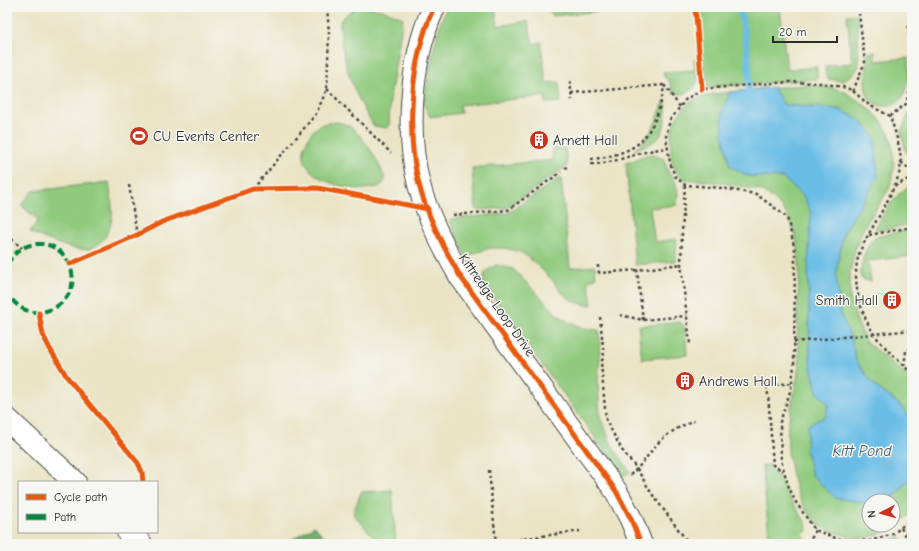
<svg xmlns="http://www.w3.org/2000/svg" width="919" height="551" font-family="'Comic Neue',sans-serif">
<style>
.green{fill:#90ca7d;stroke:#5e7a54;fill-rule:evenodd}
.forest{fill:#74ae6c;stroke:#506c4c}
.water{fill:#6abde6;stroke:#4a7488}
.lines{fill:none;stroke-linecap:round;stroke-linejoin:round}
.stream{stroke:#6abde6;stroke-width:6}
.minor-casing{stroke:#484742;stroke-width:24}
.path{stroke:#484742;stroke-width:2.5;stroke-dasharray:3 3;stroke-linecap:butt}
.minor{stroke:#fff;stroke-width:22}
.quiet{stroke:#00873e;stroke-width:4;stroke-dasharray:8 4;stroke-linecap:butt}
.cycleway-casing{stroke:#f6f6f2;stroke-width:8}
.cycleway{stroke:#e8590c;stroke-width:5}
.labels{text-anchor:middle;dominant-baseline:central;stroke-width:3;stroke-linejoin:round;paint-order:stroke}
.poi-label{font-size:14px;fill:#2b2b2b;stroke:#f6f6f2;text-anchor:start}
.street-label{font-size:14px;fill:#2b2b2b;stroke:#f6f6f2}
.water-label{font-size:15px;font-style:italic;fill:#3e5763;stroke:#f6f6f2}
</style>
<rect width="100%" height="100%" fill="#f6f6f2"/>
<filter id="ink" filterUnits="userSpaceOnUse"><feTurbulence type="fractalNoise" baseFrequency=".025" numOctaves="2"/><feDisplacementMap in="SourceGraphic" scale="8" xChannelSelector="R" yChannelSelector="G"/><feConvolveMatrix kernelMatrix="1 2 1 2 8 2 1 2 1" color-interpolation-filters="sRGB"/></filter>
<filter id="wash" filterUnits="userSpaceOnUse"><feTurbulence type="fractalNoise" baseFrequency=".012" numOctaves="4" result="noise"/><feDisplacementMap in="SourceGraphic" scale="16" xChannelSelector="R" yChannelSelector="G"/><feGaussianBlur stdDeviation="0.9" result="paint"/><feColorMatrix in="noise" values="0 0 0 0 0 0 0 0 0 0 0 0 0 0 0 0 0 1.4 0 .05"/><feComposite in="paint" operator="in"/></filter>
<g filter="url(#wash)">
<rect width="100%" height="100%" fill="#eae4c5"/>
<!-- green -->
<g class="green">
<path d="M358,7C376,7 387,11 403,18L390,97L389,125L387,128L374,126C353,94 341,60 340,21L348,13Z"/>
<polygon points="447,7 495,7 498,26 528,21 533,44 541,42 546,83 559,82 561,102 546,103 545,96 460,105 461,113 430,117 423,103 434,48 441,21"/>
<polygon points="549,7 643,7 551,16"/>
<path d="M696,7H780L787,70L817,67V79L714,87H708C700,76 701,25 696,7Z"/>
<polygon points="857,14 859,66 856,71 843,81 828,79 826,73 825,66 852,63 847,15"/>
<path d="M875,52V61L908,58C909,76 909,110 882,106C875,105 869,100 867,93C862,81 869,66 868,53Z"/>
<path d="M694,59C698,71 702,85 688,92C682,95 678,94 673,92L669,80L664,77L663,72L695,70Z"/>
<path d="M805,85L829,87L843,91L856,99L870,109L880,119L889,133L893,149L894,168L889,189L863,229L855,250L850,273V298L856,318L865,341L903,372L912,383V513C888,532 869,545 838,533C834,532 828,530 824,528C794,511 785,455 788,424C791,404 797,385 799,364C800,349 797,334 797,319C798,283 806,238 782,208C777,202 770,196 764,192C759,190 754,189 749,188C728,183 705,181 683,179C671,168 671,159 671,143C670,126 680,107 695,100C708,94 721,93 734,92C758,89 781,87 805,85ZM869,501H893V525H869Z"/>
<path d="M665,100C667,105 666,113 665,119C663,142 653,142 634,150C651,139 657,118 665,100Z"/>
<polygon points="912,107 912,162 906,152 901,131"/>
<path d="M337,122C341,123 345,124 349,126C363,135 381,164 385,180C384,182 383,184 381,185C377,189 369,188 364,189C338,189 289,174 308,139C315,125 322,123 337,122Z"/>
<polygon points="565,148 567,166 506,208 476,210 472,168 553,160 552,149"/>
<polygon points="651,154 664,159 668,172 675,181 678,194 677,205 650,208 655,242 676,239 676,261 635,265 626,163 646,155"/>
<polygon points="561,177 570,268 595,266 596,278 588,280 592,305 582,304 571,300 561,292 554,282 533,261 521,252 504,248 490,248 466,256 461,246 450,221 451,219 508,213"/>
<path d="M109,182C110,194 113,204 112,216C111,229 103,246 89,249C74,252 43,238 30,232L38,220L21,205L33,191Z"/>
<path d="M912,184V224L880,231L875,228C885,212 895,194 912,184Z"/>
<path d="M912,229V256L868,261L871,281L864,280L861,278C860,264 865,247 875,237Z"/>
<polygon points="496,265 513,269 557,314 568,322 588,329 599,330 600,358 598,383 600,417 612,445 630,472 623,476 487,289 483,284 485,272"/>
<polygon points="680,322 685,328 687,355 642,359 638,326"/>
<polygon points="771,465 771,469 781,480 787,494 806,523 807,531 803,532 805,542 770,544 762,466"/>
<polygon points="392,490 396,544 380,544 353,514 361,492"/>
<polygon points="899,537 902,539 906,544 881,544"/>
<polygon points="830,539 836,544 818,544 818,540"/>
</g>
<!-- forest -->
<polygon class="forest" points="314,526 332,544 285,544"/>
<!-- water -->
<polygon class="water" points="773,87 784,105 839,109 859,119 875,137 878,177 843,234 836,275 841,315 851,338 856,360 874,385 900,405 912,420 912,474 908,481 892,499 869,501 869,503 867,503 835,498 812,475 806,450 808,425 826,416 828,403 817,392 810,362 808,269 811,213 804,197 783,178 748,176 730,166 723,135 722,112 730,92"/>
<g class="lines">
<!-- stream -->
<path class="stream" d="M739,7C746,34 750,62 749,90"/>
</g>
</g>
<g filter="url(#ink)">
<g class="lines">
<!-- minor casing -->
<g class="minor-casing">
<g id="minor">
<path d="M434,7C409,62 404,144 424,201C433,227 446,252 460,276L616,491L631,519L641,544"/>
<polyline points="7,419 75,482"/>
<polyline points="128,532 141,544"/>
</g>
</g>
<!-- path -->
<g class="path">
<polyline points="694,7 696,16 702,89"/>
<polyline points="908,26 912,65"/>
<polyline points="570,81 572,100"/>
<polyline points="664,85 680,107"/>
<polyline points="327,89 391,153"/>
<polyline points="853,91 865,62 859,14"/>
<polyline points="571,93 664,85"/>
<polyline points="890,116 906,104 912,81"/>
<path d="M591,159C607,158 631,152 642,140C655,126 662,103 664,85"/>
<polyline points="901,162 912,172"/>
<path d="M591,164C612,164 630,155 650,151C656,149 662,149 668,148"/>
<polyline points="565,168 567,167"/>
<polyline points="129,185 137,235"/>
<polyline points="685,185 682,232 681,264 690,344"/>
<polyline points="895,186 912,177"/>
<polyline points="253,189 316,114 327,89 329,33 327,7"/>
<polyline points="453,215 508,210 561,172"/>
<polyline points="7,235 22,248"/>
<polyline points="869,235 912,227"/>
<polyline points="598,265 598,271 600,273 637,270"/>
<polyline points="620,315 643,320 686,316"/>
<polyline points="600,317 604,357 601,362 606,420 622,450 637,469 652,494 687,541 688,544"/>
<polyline points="643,320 637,270 681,264"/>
<polyline points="794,342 912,330"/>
<polyline points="904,366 906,351 912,347"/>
<path d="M912,374C900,361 885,349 874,334C859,312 849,272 862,247C871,228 883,212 891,193C896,183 901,172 901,161C900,146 895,131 890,116L869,105L853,91L847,88L822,83L787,82L702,89L685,100L680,107L670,120L666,136L670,163L675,176L685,185L721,188L756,194L787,217L795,250L794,366L791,389L780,422L781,460L788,485L795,501L815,530L838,539L870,541L893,534L912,518"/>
<polyline points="764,386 792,383"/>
<path d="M767,386C770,413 771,439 773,465L783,471"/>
<polyline points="489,470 496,544"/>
<path d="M630,475C641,466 648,455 657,444C668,433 680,426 694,421"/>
<polyline points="901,528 908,539 910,544"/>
<polyline points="495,544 527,538 580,531"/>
<polyline points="536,544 538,537"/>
<polyline points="809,544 815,530"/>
</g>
<!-- minor -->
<use href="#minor" class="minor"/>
<!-- quiet -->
<path class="quiet" d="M7,264C15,251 26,243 42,244C51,244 60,250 65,257C95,300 28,337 7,291"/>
<!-- cycleway casing -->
<g class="cycleway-casing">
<g id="cycleway">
<path d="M434,7C409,62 404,144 424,201C433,227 446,252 460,276L616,491L631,519L641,544"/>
<polyline points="694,7 696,16 702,89"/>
<polyline points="70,264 137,235 162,222 253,189 317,188 372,198 428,209"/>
<polyline points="39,313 43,335 50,349 67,377 138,463 142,472 143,482"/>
</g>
</g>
<!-- cycleway -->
<use href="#cycleway" class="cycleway"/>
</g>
</g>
<!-- icons -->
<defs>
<g id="stadium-disc" transform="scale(1)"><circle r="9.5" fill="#c8321e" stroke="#f6f6f2"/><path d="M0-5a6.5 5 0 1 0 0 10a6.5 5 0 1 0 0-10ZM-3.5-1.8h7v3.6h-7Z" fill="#fff"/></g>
<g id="building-disc" transform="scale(1)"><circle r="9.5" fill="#c8321e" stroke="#f6f6f2"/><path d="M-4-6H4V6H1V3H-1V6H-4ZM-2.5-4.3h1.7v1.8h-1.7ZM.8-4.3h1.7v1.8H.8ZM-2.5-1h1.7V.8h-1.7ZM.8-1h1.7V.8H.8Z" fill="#fff"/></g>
</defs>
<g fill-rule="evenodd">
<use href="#stadium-disc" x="139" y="136"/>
<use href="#building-disc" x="539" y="140"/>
<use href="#building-disc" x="892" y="300"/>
<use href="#building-disc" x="685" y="381"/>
</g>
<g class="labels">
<!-- poi labels -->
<g class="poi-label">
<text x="153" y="136">CU Events Center</text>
<text x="553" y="140">Arnett Hall</text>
<text x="878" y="300" text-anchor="end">Smith Hall</text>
<text x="699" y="381">Andrews Hall</text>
</g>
<!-- street labels -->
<g class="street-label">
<text transform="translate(497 305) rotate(55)">Kittredge Loop Drive</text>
</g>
<!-- water labels -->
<g class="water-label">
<text x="862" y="451">Kitt Pond</text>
</g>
</g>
<!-- margin -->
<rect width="919" height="551" fill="none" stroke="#f6f6f2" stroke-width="24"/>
<!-- legend -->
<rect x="18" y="481" width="140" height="52" fill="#f6f6f2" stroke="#a5a5a2"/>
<rect x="26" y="494" width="20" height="6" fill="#e8590c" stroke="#a5a5a2"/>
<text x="54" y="501" font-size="12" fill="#2b2b2b">Cycle path</text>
<rect x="26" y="514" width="20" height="6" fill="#00873e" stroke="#a5a5a2"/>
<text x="54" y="521" font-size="12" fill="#2b2b2b">Path</text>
<!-- north arrow -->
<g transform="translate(881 513) rotate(264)"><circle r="19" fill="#f6f6f2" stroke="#a5a5a2"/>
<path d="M0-3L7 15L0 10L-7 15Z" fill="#c8321e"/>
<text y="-6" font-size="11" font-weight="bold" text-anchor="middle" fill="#2b2b2b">N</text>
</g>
<!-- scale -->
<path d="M773 36v6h64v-6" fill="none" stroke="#2b2b2b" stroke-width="2"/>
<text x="779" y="36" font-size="12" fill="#2b2b2b" stroke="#f6f6f2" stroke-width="3" paint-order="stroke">20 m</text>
</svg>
